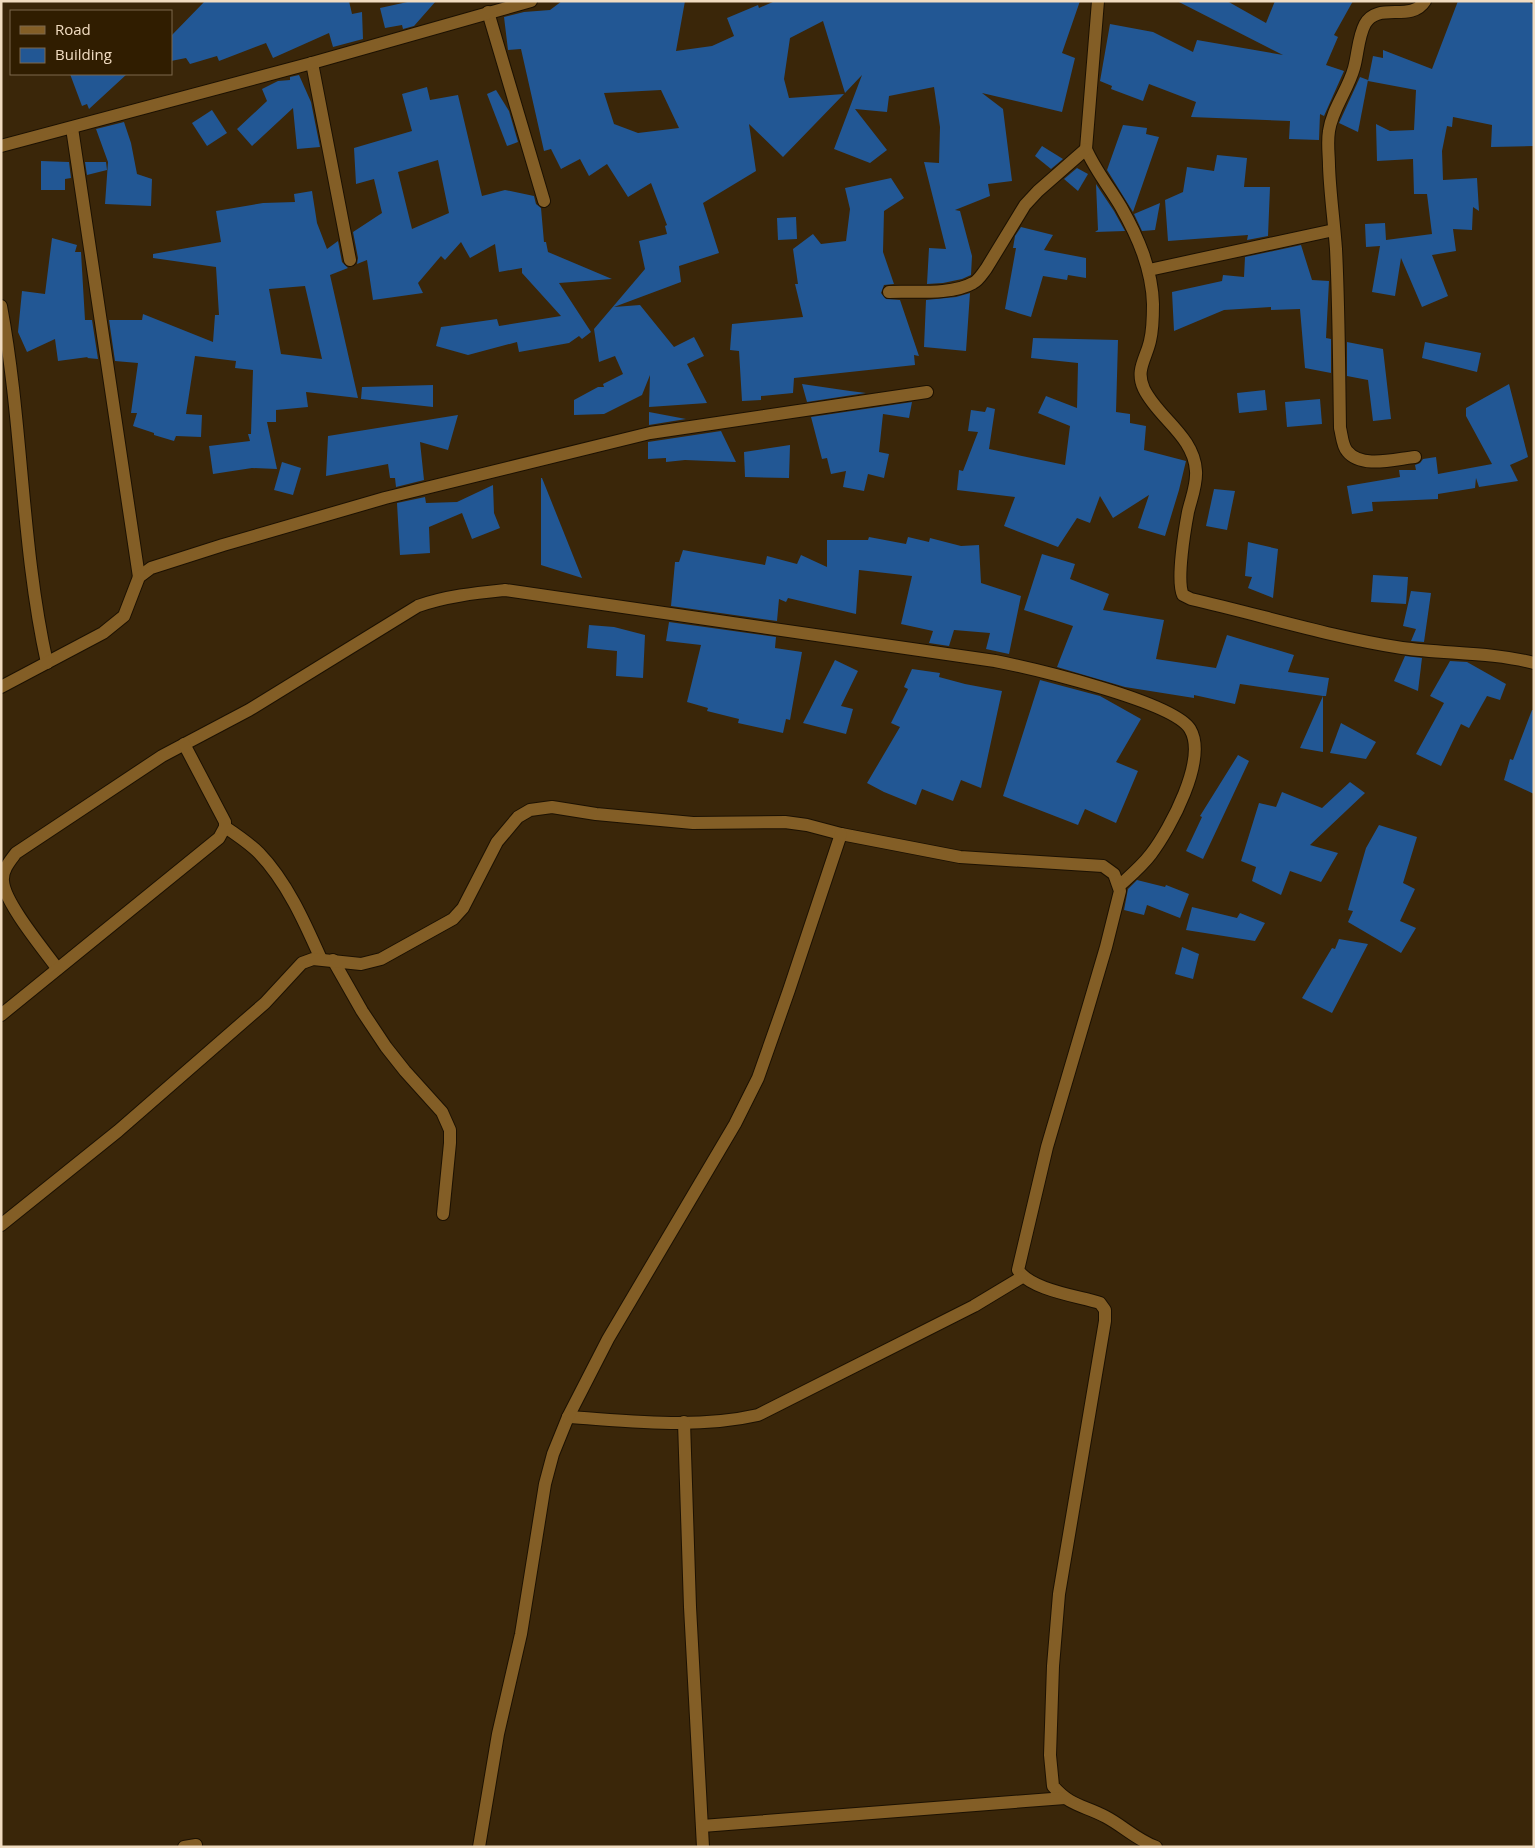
<svg xmlns="http://www.w3.org/2000/svg" width="1535" height="1848" font-family="'Open Sans',sans-serif">
<style>
.building{fill:#225794;fill-rule:evenodd}
.lines{fill:none;stroke-linecap:round;stroke-linejoin:round}
.minor-casing{stroke:#1c1102;stroke-width:14}
.minor{stroke:#835e26;stroke-width:12}
</style>
<rect width="100%" height="100%" fill="#3a2609"/>
<!-- building -->
<g class="building">
<polygon points="205,1 349,1 352,14 362,12 363,39 333,47 329,33 273,58 266,43 219,61 217,56 190,64 186,58 171,61 171,36"/>
<polygon points="412,1 436,1 414,26 403,29 402,25 385,28 380,8"/>
<path d="M562,1H685L676,51L712,46L734,36L727,18L758,5L759,8L775,1H1080L1062,53L1075,58L1062,112L982,93L1003,109L1012,181L988,184L990,196L955,210L960,211L972,256L971,275L962,279L943,283L927,284L929,248L946,249L924,162L939,163L940,127L934,87L889,96L887,112L855,109L887,150L870,163L834,149L862,75L845,93L823,21L790,38L784,79L789,98L844,94L783,157L749,124L756,171L703,203L719,253L679,266L681,282L614,307L640,305L674,347L694,337L704,356L687,364L707,403L649,407L650,375L642,395L604,414L574,415V400L598,387H604L603,384L623,374L615,356L599,362L594,329L645,269L639,241L667,234L665,226L667,225L651,183L628,197L607,164L589,176L580,159L561,169L551,149L544,151L521,49L508,50L504,17L524,12L550,10ZM661,90L679,128L638,133L614,124L604,93Z"/>
<polygon points="1177,1 1227,1 1266,23 1275,1 1353,1 1334,35 1338,37 1326,65 1344,71 1324,116 1320,114 1319,140 1289,139 1290,121 1191,117 1196,102 1149,84 1143,101 1111,89 1112,86 1100,81 1110,24 1153,32 1193,52 1197,40 1283,55"/>
<polygon points="1458,1 1531,1 1530,3 1534,4 1534,146 1491,147 1492,125 1453,117 1452,127 1447,126 1442,151 1443,180 1477,178 1479,211 1473,207 1472,230 1453,229 1456,251 1432,255 1448,296 1422,307 1401,258 1395,296 1372,292 1380,246 1366,247 1365,224 1385,223 1386,240 1432,234 1427,194 1414,194 1413,159 1377,161 1376,124 1390,131 1414,130 1416,90 1368,81 1373,56 1383,58 1383,50 1432,69"/>
<polygon points="70,74 127,74 89,109 87,104 82,106"/>
<polygon points="299,75 311,102 320,147 297,149 293,108 252,146 237,129 267,101 262,89 278,81 290,80 290,77"/>
<polygon points="1360,77 1368,80 1358,132 1339,123"/>
<path d="M427,87L430,100L458,95L482,196L505,190L534,196L536,204L541,208L544,242H546L548,252L612,279L559,283L591,332L582,339L579,336L569,343L519,352L517,342L468,355L436,346L441,327L497,319L499,326L561,316L522,273V268L499,272L495,244L470,258L461,242L445,260L441,256L418,283L423,293L373,300L367,260L357,264L358,258L353,232L382,213L374,179L356,184L354,148L412,131L402,94ZM438,160L449,213L412,229L398,172Z"/>
<polygon points="496,90 509,111 518,142 507,146 487,94"/>
<polygon points="212,110 227,133 207,146 192,123"/>
<polygon points="124,122 131,143 137,174 152,179 151,206 105,204 108,162 96,129"/>
<polygon points="1123,125 1147,128 1146,134 1159,137 1133,212 1107,170"/>
<polygon points="1042,146 1063,159 1051,169 1035,156"/>
<polygon points="1217,155 1247,158 1244,187 1270,187 1268,236 1247,240 1248,235 1168,241 1165,200 1183,192 1187,167 1214,171"/>
<polygon points="41,161 69,162 71,178 65,179 65,190 41,190"/>
<polygon points="85,162 106,162 107,170 87,175"/>
<polygon points="1077,168 1088,174 1078,191 1064,179"/>
<polygon points="891,178 904,198 884,211 883,252 894,284 884,285 881,293 886,299 900,300 919,356 914,355 915,365 794,378 793,393 761,396 761,400 742,401 739,351 730,350 732,324 803,317 795,284 798,284 793,249 813,234 821,244 846,241 850,209 845,188"/>
<polygon points="1096,184 1114,211 1125,231 1095,232 1098,230"/>
<path d="M312,191L317,223L327,249L338,241L342,262L348,268L330,275L358,398L306,392L308,407L276,410V422H267L277,469L252,468L213,474L209,446L250,441L248,434H251L253,370L235,368L236,361L195,356L186,414L202,415L201,437L176,436L174,441L154,435V433L133,426L137,413H131L138,363L115,361L109,320H142L143,314L213,342L215,315H219L216,267L153,258V254L221,242L216,211L263,203L295,202L294,194ZM305,286L322,359L281,354L269,289Z"/>
<polygon points="1160,203 1155,230 1142,231 1134,214"/>
<polygon points="796,217 797,239 778,240 777,218"/>
<polygon points="1021,227 1053,235 1044,250 1086,258 1086,278 1068,275 1067,280 1043,276 1031,317 1005,309 1016,248 1013,248 1015,236"/>
<polygon points="52,238 77,245 75,252 81,252 85,320 92,320 98,359 87,358 88,357 58,361 55,339 27,352 18,332 22,291 45,294"/>
<polygon points="1301,245 1312,280 1329,281 1326,338 1331,339 1331,373 1305,368 1300,309 1271,310 1271,307 1224,310 1174,331 1172,292 1222,281 1223,275 1244,277 1245,257"/>
<polygon points="970,293 966,351 924,347 926,300 956,297"/>
<polygon points="1033,338 1118,340 1116,412 1130,414 1130,423 1146,426 1144,450 1186,461 1179,490 1165,536 1138,528 1149,495 1113,518 1100,496 1090,523 1077,518 1058,547 1004,526 1015,497 957,490 959,470 963,471 978,432 968,431 971,410 985,412 987,407 995,409 989,449 1065,465 1070,426 1038,413 1046,396 1077,408 1078,363 1031,358"/>
<polygon points="1347,342 1383,349 1391,419 1373,421 1368,380 1347,376"/>
<polygon points="1425,342 1481,353 1477,372 1422,358"/>
<polygon points="802,384 850,391 866,393 807,402"/>
<polygon points="1509,384 1528,457 1510,465 1518,481 1479,487 1476,478 1475,488 1438,494 1438,499 1372,502 1373,511 1352,514 1347,486 1400,477 1399,470 1416,470 1415,465 1420,463 1423,459 1436,457 1438,474 1492,464 1466,416 1466,408"/>
<polygon points="433,385 433,407 361,399 362,387"/>
<polygon points="1265,390 1267,410 1239,413 1237,393"/>
<polygon points="1320,399 1322,424 1287,427 1285,402"/>
<polygon points="912,402 909,418 883,414 879,452 889,454 884,478 868,474 864,491 843,487 846,471 831,474 827,458 822,459 811,417"/>
<polygon points="649,412 686,419 649,425"/>
<polygon points="458,415 448,450 420,442 424,480 396,487 395,478 390,478 388,464 326,476 328,436"/>
<polygon points="721,431 736,462 685,460 666,462 666,458 648,459 648,442"/>
<polygon points="790,445 789,478 745,477 744,452"/>
<polygon points="282,462 301,468 293,495 274,490"/>
<polygon points="541,478 542,478 582,578 541,565"/>
<polygon points="493,485 494,513 500,528 472,539 462,513 429,527 430,553 400,555 397,503 425,497 426,503 457,502"/>
<polygon points="1214,489 1235,491 1227,530 1206,526"/>
<polygon points="869,537 906,544 908,537 929,542 930,538 961,546 979,545 981,583 1021,596 1009,654 986,649 990,633 954,630 949,646 929,643 933,631 901,624 912,576 859,570 856,614 788,598 786,602 779,599 777,621 671,606 675,562 679,562 683,550 765,565 767,556 797,564 801,555 827,567 827,540 868,540"/>
<polygon points="1248,542 1278,549 1273,598 1248,588 1252,577 1245,576"/>
<polygon points="1042,554 1075,564 1070,579 1109,594 1103,610 1164,620 1156,659 1216,668 1227,635 1294,655 1288,672 1329,678 1326,696 1323,696 1323,752 1300,748 1323,696 1240,684 1235,704 1194,695 1194,698 1125,687 1057,667 1073,626 1024,610"/>
<polygon points="1373,575 1408,577 1406,604 1371,602"/>
<polygon points="1411,591 1431,593 1424,642 1411,641 1416,629 1403,626"/>
<polygon points="669,622 776,637 775,648 802,652 790,720 786,719 783,733 738,723 739,719 707,711 708,708 687,702 701,645 666,641"/>
<polygon points="589,625 614,627 645,635 643,678 616,676 617,651 587,648"/>
<polygon points="1405,656 1422,658 1418,691 1394,681"/>
<polygon points="835,660 858,671 841,706 853,709 846,734 803,723"/>
<polygon points="1450,661 1467,662 1506,684 1500,700 1487,696 1469,728 1461,724 1441,766 1416,754 1444,703 1430,696"/>
<polygon points="912,669 940,673 939,677 965,684 1002,691 981,788 961,780 953,801 922,789 916,805 884,792 867,783 900,727 891,723 908,689 904,687"/>
<polygon points="1040,680 1100,696 1141,719 1116,762 1138,771 1116,823 1085,809 1078,825 1003,796"/>
<polygon points="1532,710 1534,710 1534,794 1504,780 1510,759 1513,760"/>
<polygon points="1341,723 1376,742 1366,759 1330,753"/>
<polygon points="1238,755 1249,761 1203,859 1186,851 1202,817 1200,816"/>
<polygon points="1350,782 1365,793 1310,845 1338,853 1321,882 1290,871 1281,895 1252,881 1256,867 1241,861 1259,803 1276,807 1282,792 1322,808"/>
<polygon points="1379,825 1417,837 1403,883 1415,889 1400,921 1416,928 1401,953 1348,922 1353,911 1348,910 1366,848"/>
<polygon points="1137,880 1165,887 1166,885 1189,894 1180,918 1147,905 1144,915 1124,910 1128,889"/>
<polygon points="1192,907 1237,918 1240,913 1265,923 1255,941 1186,930"/>
<polygon points="1339,939 1368,944 1332,1013 1302,998 1332,948 1335,949"/>
<polygon points="1182,947 1199,954 1193,979 1175,974"/>
</g>
<g class="lines">
<!-- minor casing -->
<g class="minor-casing">
<g id="minor">
<path d="M1098,1L1086,149C1095,170 1110,188 1121,207C1138,237 1152,269 1153,304C1153,317 1153,329 1150,341C1146,359 1135,370 1144,389C1158,418 1194,436 1196,471C1197,485 1191,499 1188,512C1185,528 1176,581 1183,595L1191,599C1261,615 1331,637 1402,648C1446,654 1491,652 1534,663"/>
<polyline points="488,12 544,201"/>
<polyline points="312,63 350,260"/>
<polyline points="72,128 139,577"/>
<polyline points="1,146 312,63 531,1"/>
<polyline points="1149,270 1334,230"/>
<path d="M889,292C913,291 952,295 973,283C979,280 982,274 986,269L1025,205L1038,191L1086,149"/>
<path d="M1,306C23,424 21,546 47,663"/>
<path d="M1415,457C1395,459 1361,469 1347,451C1342,445 1342,435 1340,428C1339,368 1339,309 1336,249C1334,221 1330,194 1329,166C1329,155 1327,143 1329,131C1332,109 1348,90 1354,68C1358,54 1358,37 1365,24C1378,1 1411,23 1425,1"/>
<polyline points="1,687 103,633 124,616 139,577 151,568 223,545 385,498 650,433 927,392"/>
<path d="M225,827C237,835 249,843 259,853C287,882 305,923 321,959"/>
<polyline points="333,960 362,1011 386,1047 405,1071 442,1112 450,1130 450,1143 443,1214"/>
<path d="M57,968C44,950 4,902 3,881C2,870 10,861 16,853L162,756L249,710L418,606C446,596 476,593 505,590L995,661C1030,668 1173,701 1190,729C1208,759 1170,829 1151,854C1142,866 1130,876 1119,886"/>
<polyline points="1,1015 219,838 225,827 225,822 184,744"/>
<path d="M1,1225L118,1131L265,1003L302,963L313,959L361,964L381,959L453,919L463,908L497,842L518,817L530,810L552,807L596,814L693,823L785,822L807,825L841,834L960,857L1103,866L1114,874L1120,891L1106,947L1047,1147L1018,1270C1031,1290 1078,1296 1100,1303L1105,1310V1321L1059,1594L1053,1666L1050,1755L1053,1786C1071,1807 1084,1805 1106,1817C1123,1826 1137,1840 1156,1847"/>
<path d="M568,1417C631,1421 697,1429 758,1415L974,1306L1022,1277"/>
<polyline points="684,1422 690,1607 703,1847"/>
<polyline points="702,1826 1065,1798"/>
<polyline points="184,1847 196,1845"/>
<polyline points="479,1847 498,1734 521,1634 545,1484 553,1454 568,1417 608,1339 735,1124 758,1078 789,990 841,834"/>
</g>
</g>
<!-- minor -->
<use href="#minor" class="minor"/>
</g>
<!-- border -->
<rect width="1535" height="1848" fill="none" stroke="#f1dcc1" stroke-width="5"/>
<!-- legend -->
<rect x="10" y="10" width="162" height="65" fill="#301d00" stroke="#7d694d"/>
<rect x="20" y="26" width="25" height="8" fill="#835e26" stroke="#7d694d"/>
<text x="55" y="35" font-size="15" fill="#f1dcc1">Road</text>
<rect x="20" y="48" width="25" height="15" fill="#225794" stroke="#7d694d"/>
<text x="55" y="60" font-size="15" fill="#f1dcc1">Building</text>
</svg>
